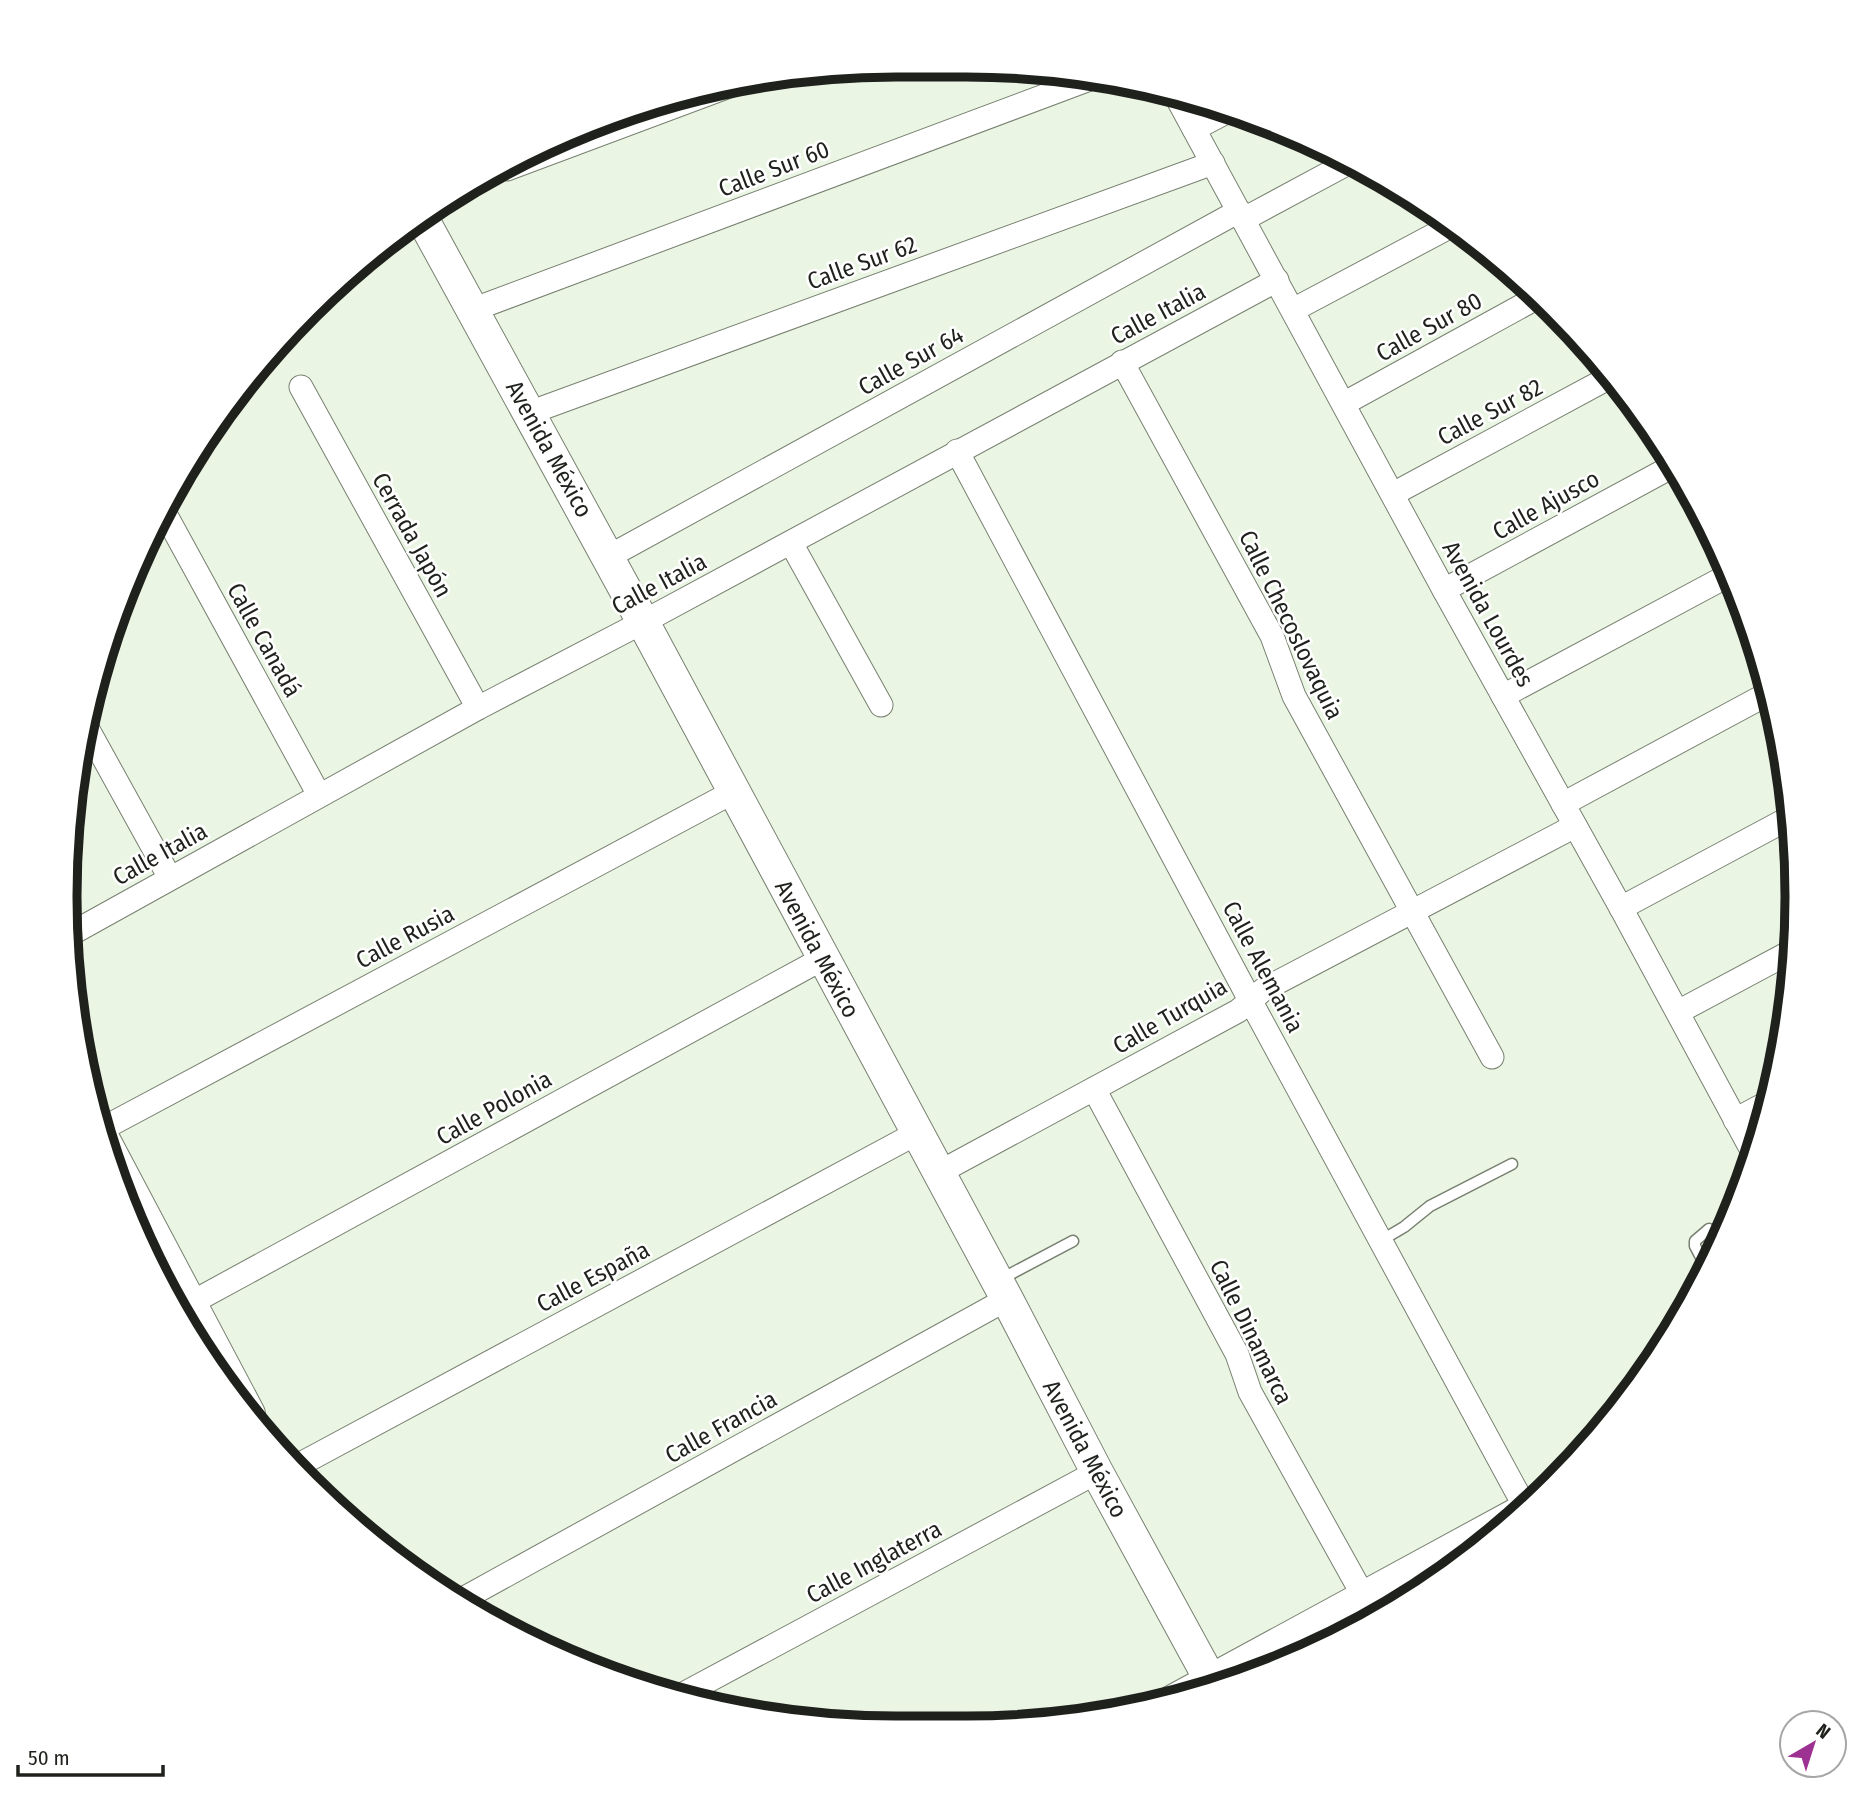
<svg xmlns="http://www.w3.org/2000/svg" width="1862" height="1793" font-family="'Fira Sans Condensed',sans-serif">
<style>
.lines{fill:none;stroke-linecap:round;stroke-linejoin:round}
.lane-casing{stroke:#778070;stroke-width:13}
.street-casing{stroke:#778070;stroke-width:25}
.secondary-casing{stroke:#778070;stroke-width:34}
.lane{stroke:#fff;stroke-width:10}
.street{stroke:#fff;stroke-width:23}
.secondary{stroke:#fff;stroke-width:32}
.labels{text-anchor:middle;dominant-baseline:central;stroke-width:5;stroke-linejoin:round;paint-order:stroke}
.street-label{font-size:24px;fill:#1f221c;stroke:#fff}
.rim{fill:none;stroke:#1f221c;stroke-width:9}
</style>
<rect width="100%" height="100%" fill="#ebf5e4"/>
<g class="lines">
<!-- lane casing -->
<g class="lane-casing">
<g id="lane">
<polyline points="1382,1240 1404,1227 1430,1206 1512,1164"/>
<polyline points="1706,1267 1695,1246 1695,1241 1709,1229"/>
<polyline points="1001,1279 1073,1241"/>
</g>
</g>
<!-- street casing -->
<g class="street-casing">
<g id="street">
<polyline points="1176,96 1444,590 1621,908 1755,1156"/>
<polyline points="1194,129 1232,109"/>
<polyline points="507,169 748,79"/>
<polyline points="1244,219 1350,162"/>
<polyline points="472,310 1095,77"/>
<polyline points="1293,310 1451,226"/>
<polyline points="1122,362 1272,636 1294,696 1492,1057"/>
<polyline points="301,387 478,708"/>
<polyline points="1345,403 1538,297"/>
<polyline points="529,413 1213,163"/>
<polyline points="957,451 1250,1000 1525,1507"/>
<polyline points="1393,494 1612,376"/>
<polyline points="163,510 319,795"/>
<polyline points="791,543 881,705"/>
<polyline points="608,557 1239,211"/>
<polyline points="1444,590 1673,466"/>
<polyline points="1503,696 1729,575"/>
<polyline points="86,726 170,878"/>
<polyline points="1563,804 1771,692"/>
<polyline points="1621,908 1791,817"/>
<polyline points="67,936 478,708 643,622 1277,280"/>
<polyline points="1678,1012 1792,951"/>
<polyline points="1094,1089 1237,1354 1250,1392 1364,1597"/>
<polyline points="1735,1120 1767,1103"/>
<polyline points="102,1129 733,792"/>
<polyline points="938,1173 1238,1011 1263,990 1575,826"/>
<polyline points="191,1303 822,959"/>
<polyline points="295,1467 917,1133"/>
<polyline points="461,1600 1007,1299"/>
<polyline points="676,1698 1097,1472"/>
</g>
</g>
<!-- secondary casing -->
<g class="secondary-casing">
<g id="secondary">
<polyline points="422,218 643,622 1007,1299 1097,1472 1211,1681"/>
<polyline points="105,1142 249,1414"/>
<polyline points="1173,1701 1517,1514"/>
</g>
</g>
<!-- lane -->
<use href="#lane" class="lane"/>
<!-- street -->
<use href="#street" class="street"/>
<!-- secondary -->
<use href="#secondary" class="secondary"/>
</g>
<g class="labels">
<!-- street labels -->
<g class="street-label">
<text transform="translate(774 169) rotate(-21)">Calle Sur 60</text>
<text transform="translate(862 263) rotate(-20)">Calle Sur 62</text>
<text transform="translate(1158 314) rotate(-28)">Calle Italia</text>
<text transform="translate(1429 327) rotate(-29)">Calle Sur 80</text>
<text transform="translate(911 361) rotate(-29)">Calle Sur 64</text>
<text transform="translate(1490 412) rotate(-28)">Calle Sur 82</text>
<text transform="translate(549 449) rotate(61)">Avenida México</text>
<text transform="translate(1546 505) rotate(-29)">Calle Ajusco</text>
<text transform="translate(412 535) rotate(61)">Cerrada Japón</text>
<text transform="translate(659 584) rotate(-28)">Calle Italia</text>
<text transform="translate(1488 614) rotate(61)">Avenida Lourdes</text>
<text transform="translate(1291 625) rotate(64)">Calle Checoslovaquia</text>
<text transform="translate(264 640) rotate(61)">Calle Canadá</text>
<text transform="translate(160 854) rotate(-29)">Calle Italia</text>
<text transform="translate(405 937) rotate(-28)">Calle Rusia</text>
<text transform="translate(817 949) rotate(62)">Avenida México</text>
<text transform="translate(1263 967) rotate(62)">Calle Alemania</text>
<text transform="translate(1170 1016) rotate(-30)">Calle Turquia</text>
<text transform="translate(494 1108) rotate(-29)">Calle Polonia</text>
<text transform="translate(593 1277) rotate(-28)">Calle España</text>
<text transform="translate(1251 1332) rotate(64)">Calle Dinamarca</text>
<text transform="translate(721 1427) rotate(-29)">Calle Francia</text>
<text transform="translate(1085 1449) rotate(62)">Avenida México</text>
<text transform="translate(874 1562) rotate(-28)">Calle Inglaterra</text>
</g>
</g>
<!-- crop -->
<path d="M0 0H1862V1793H0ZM896 77H966A819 819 0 0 1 1785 896V897A819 819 0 0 1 966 1716H896A819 819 0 0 1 77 897V896A819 819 0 0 1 896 77Z" fill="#fff" fill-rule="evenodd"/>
<path class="rim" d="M896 77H966A819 819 0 0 1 1785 896V897A819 819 0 0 1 966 1716H896A819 819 0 0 1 77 897V896A819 819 0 0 1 896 77Z"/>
<!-- north arrow -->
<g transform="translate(1813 1744) rotate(39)"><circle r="33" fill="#ffffff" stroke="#a5a7a4" stroke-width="2"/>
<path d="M0-5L12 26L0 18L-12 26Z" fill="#9d3293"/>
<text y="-10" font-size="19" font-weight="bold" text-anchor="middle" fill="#1f221c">N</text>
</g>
<!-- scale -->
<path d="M18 1765v10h145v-10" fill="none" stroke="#1f221c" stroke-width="3.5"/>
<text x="28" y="1765" font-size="21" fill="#1f221c" stroke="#ffffff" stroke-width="5" paint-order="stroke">50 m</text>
</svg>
